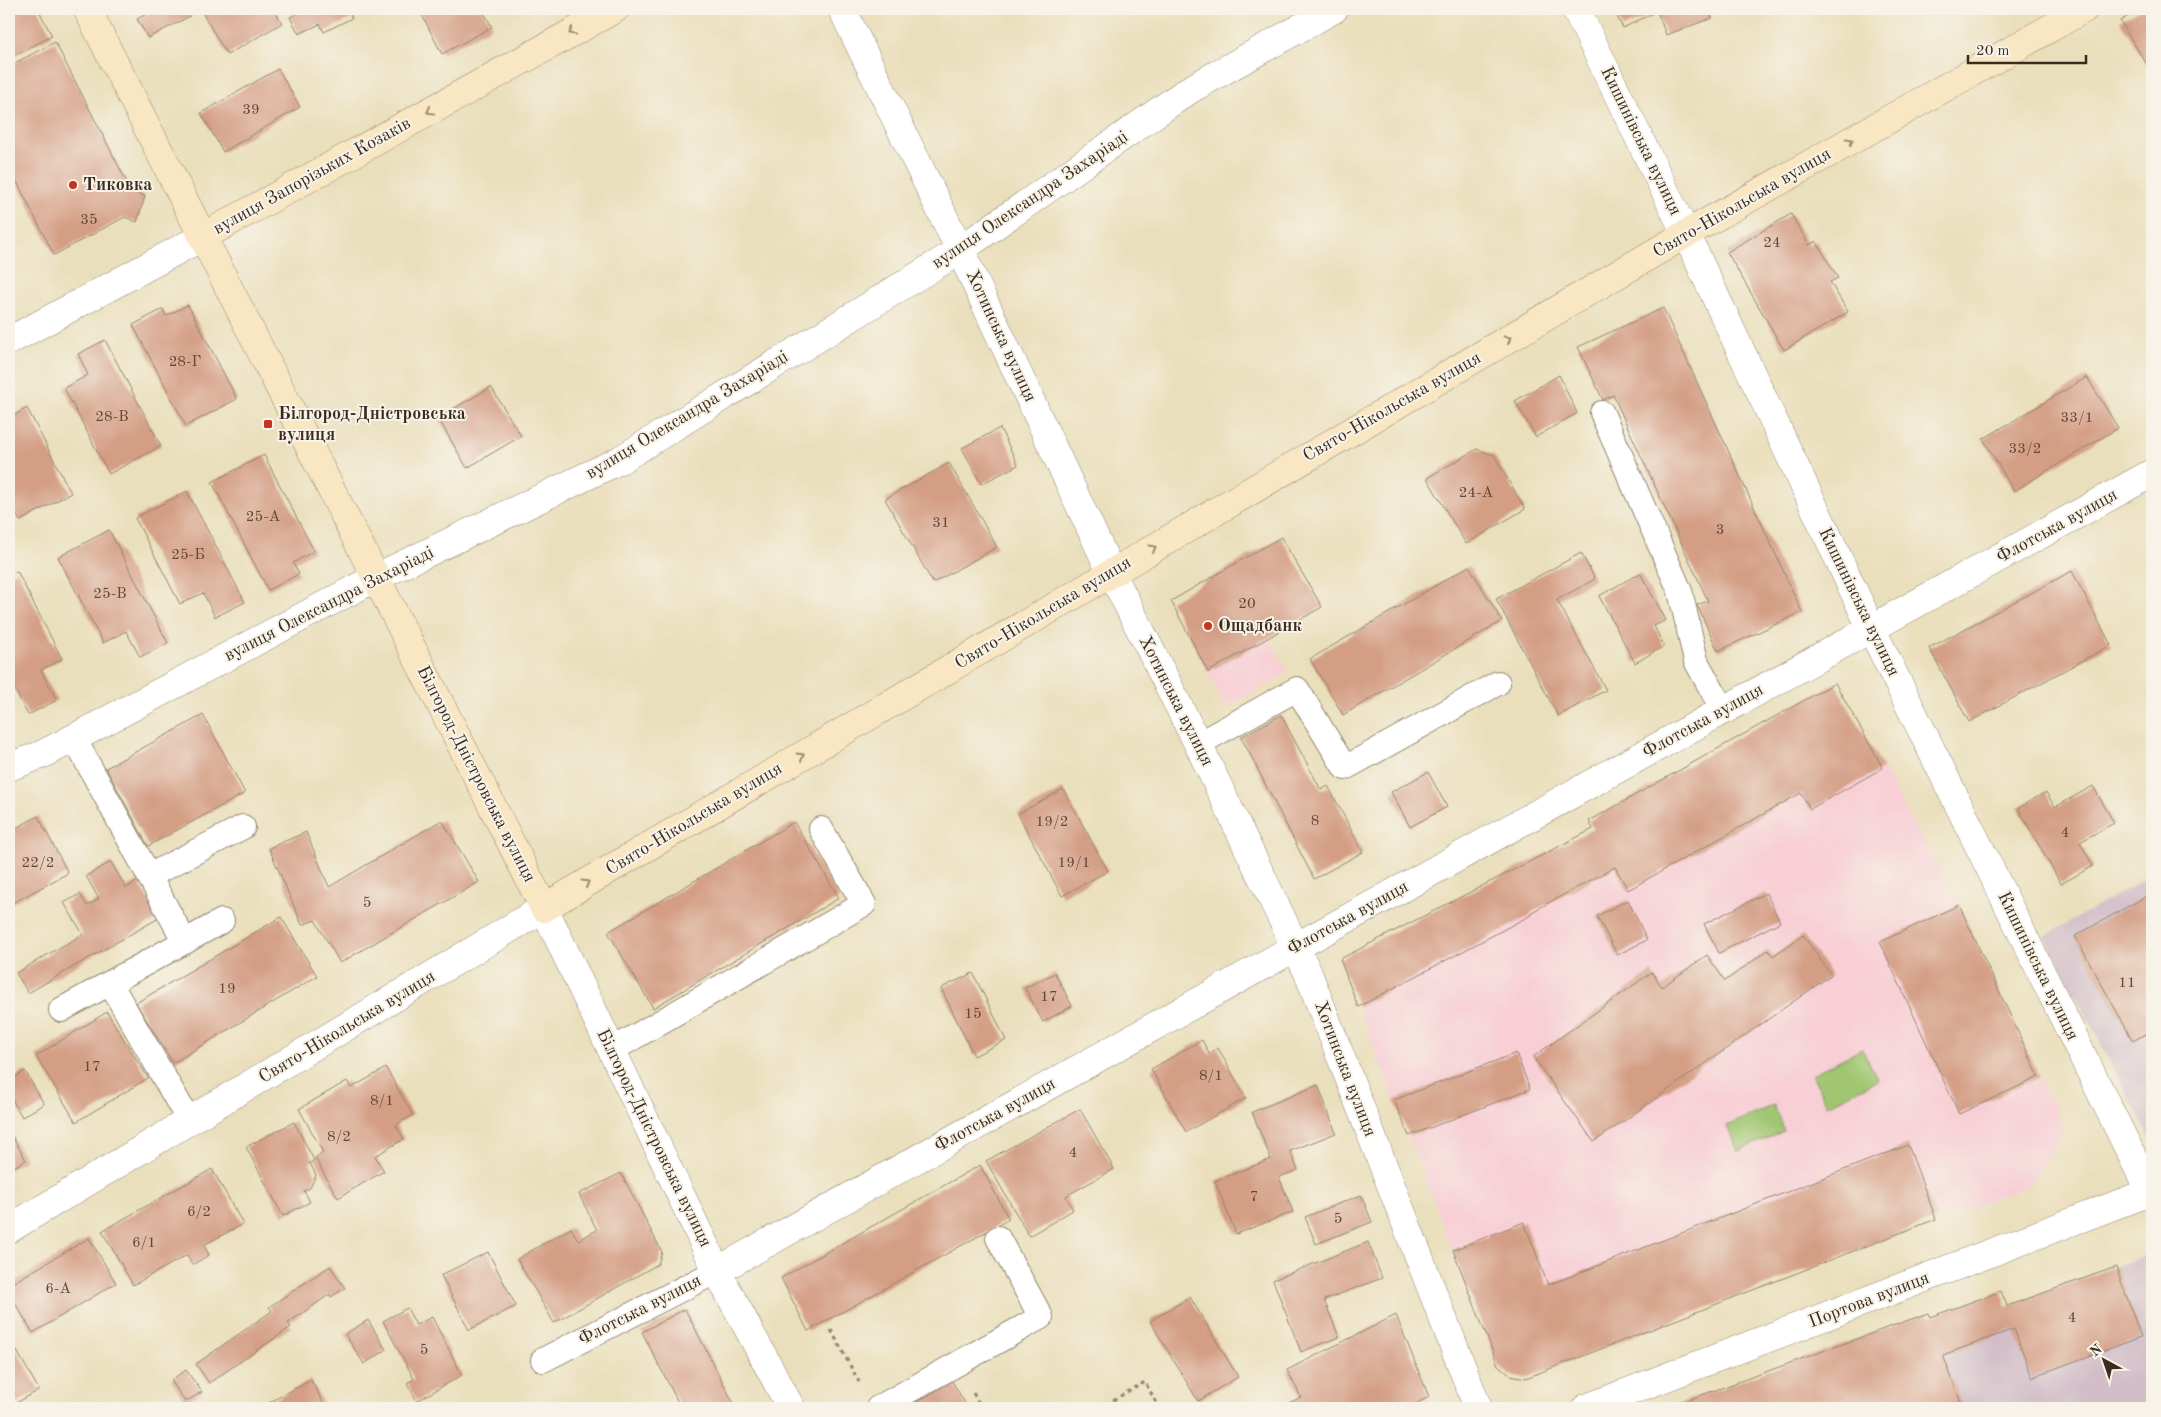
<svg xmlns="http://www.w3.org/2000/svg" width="2161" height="1417" font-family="'Old Standard TT',serif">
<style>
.built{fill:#f7cfd5}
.industrial{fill:#d2bdc8}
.green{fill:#a0c671;stroke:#6e7848}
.building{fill:#d49e85}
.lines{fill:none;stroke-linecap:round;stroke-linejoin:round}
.service-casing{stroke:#92846d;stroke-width:26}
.minor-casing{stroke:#92846d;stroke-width:29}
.tertiary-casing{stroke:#92846d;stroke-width:29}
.secondary-casing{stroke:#92846d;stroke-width:29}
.path{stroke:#92846d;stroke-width:3;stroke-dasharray:4 4;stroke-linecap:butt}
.service{stroke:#fff;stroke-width:24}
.minor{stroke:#fff;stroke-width:28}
.tertiary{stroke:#fff;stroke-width:28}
.secondary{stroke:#f9e7c3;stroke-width:28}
.oneway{stroke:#9a8870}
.poi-dot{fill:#c8321e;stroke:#f7f3e8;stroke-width:2}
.labels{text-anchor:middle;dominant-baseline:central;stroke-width:4;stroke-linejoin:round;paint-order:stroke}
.number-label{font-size:15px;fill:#614738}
.street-label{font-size:18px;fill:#3b2a1e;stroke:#f7f3e8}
.poi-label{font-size:18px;font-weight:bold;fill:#3b2a1e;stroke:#f7f3e8;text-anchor:start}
</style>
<rect width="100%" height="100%" fill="#f7f3e8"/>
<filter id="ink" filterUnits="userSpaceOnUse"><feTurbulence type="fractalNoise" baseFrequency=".02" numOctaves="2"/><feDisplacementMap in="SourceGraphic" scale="10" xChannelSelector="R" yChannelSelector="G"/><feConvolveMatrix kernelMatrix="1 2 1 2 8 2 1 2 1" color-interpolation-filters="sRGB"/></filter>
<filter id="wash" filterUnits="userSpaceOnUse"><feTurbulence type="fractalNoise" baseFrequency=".0096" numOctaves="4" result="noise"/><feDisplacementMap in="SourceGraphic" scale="20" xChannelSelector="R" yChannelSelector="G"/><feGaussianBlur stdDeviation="1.12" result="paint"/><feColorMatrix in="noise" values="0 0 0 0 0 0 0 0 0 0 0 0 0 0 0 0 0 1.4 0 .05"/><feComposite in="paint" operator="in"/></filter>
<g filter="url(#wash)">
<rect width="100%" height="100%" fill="#eadfbc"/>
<!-- built -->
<g class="built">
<polygon points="1227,569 1288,672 1226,708 1171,601"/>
<polygon points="1835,683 1959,905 2039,1077 2065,1128 2030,1186 1936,1219 1534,1375 1526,1378 1510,1375 1498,1365 1494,1358 1340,959 1593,829 1589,821"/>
</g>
<!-- industrial -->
<g class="industrial">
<polygon points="2152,875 2152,1137 2150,1138 2045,936"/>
<polygon points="2152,1253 2152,1408 1665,1408 1928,1313 1930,1317 2007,1306"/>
</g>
<!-- green -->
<g class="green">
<polygon points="1862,1049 1878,1080 1827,1105 1812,1074"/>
<polygon points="1774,1105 1784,1131 1738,1151 1727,1126"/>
</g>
<g id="blocks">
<!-- building -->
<g class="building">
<polygon points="9,9 38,9 52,36 9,58"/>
<polygon points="156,9 186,9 190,16 148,38 137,19"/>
<polygon points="200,9 274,9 282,23 227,55"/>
<polygon points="306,9 347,9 352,18 324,32 320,24 299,34 290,17"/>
<polygon points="419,9 482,9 492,27 442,54"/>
<polygon points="1613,9 1717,9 1709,12 1712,18 1666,35 1657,11 1623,28"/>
<polygon points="2140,9 2152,9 2152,73 2120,21"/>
<polygon points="55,42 132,192 145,196 137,222 125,217 54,255 16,180 9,183 9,66"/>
<polygon points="278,69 300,107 223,152 201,113"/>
<polygon points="1791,214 1809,245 1816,241 1838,278 1830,282 1848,312 1784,350 1727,252"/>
<polygon points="188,305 237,399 186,426 133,325 163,309 166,316"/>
<polygon points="1663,308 1802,612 1718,651 1697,605 1708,601 1613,395 1603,400 1578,347"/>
<polygon points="105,340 161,446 109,474 64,388 88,375 78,354"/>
<polygon points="1559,375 1577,413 1536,437 1515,401"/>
<polygon points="2087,377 2118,428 2014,491 1983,439"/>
<polygon points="491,387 521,436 467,468 438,418"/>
<polygon points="27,408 71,493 20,521 9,500 9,418"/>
<polygon points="1000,428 1018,465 981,484 962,448"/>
<polygon points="1477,449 1494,455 1525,509 1466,544 1427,478"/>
<polygon points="264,455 314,551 293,563 299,574 268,590 212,482"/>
<polygon points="949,463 997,547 933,583 885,499"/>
<polygon points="187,491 245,602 215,617 203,593 180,604 135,518"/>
<polygon points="109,530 168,643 140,657 126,631 103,643 58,557"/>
<polygon points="1281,537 1322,607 1208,672 1171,601"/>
<polygon points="1581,553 1595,579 1557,600 1606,690 1558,716 1496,599"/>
<polygon points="1469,566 1502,621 1343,715 1310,659"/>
<polygon points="17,571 62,659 41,670 57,700 28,715 9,679 9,575"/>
<polygon points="2072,571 2111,645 1969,722 1929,648"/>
<polygon points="1640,573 1666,620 1654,626 1664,646 1635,663 1599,596"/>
<polygon points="1835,683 1883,768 1810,809 1801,793 1628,890 1615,867 1530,913 1531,915 1358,1007 1340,959 1593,829 1589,821"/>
<polygon points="203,715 245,793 148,846 106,768"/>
<polygon points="1281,715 1321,790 1328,786 1363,852 1314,879 1241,737"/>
<polygon points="1428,772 1447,807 1410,827 1391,792"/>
<polygon points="2093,786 2114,823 2080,842 2093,866 2061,884 2018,808 2046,792 2055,807"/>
<polygon points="1063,789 1108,871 1062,896 1018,814"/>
<polygon points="38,816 68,873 9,905 9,832"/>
<polygon points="442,820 479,882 340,963 315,920 302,925 269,848 306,832 329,887"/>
<polygon points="794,822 839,898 653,1008 608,932"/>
<polygon points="111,862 126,888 138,881 159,918 28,993 16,973 83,934 64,903 80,894 87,906 99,899 86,876"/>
<polygon points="1766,893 1780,922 1719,953 1704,924"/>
<polygon points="2152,893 2152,1030 2133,1041 2075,936"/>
<polygon points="1628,900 1647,940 1617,955 1597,916"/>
<polygon points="1959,905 2039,1077 1959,1114 1880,942"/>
<polygon points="281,917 317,976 173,1063 136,1003"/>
<polygon points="1803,935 1831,975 1594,1142 1533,1057 1652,972 1662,987 1707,955 1725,981 1768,950 1773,956"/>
<polygon points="973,973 1006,1040 974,1056 941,988"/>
<polygon points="1055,973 1072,1006 1043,1022 1025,988"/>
<polygon points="107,1012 148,1078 76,1122 36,1056"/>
<polygon points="1202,1040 1209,1054 1218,1048 1246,1098 1186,1132 1151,1069"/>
<polygon points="1516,1053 1530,1089 1409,1136 1394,1100"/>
<polygon points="386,1068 413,1115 396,1125 404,1139 375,1156 384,1171 338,1198 315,1158 323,1152 299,1109 347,1081 351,1088"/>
<polygon points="25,1071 44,1104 22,1117 9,1094 9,1081"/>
<polygon points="1318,1085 1336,1133 1290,1151 1298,1170 1279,1177 1293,1212 1236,1234 1215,1181 1271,1159 1252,1112"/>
<polygon points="1080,1109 1114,1169 1066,1196 1073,1210 1029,1236 986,1161"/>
<polygon points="294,1122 314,1160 310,1163 316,1175 310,1188 304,1191 310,1202 283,1216 246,1147"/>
<polygon points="9,1131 26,1160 9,1170"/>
<polygon points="1908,1145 1936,1219 1526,1378 1510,1375 1498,1365 1453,1250 1524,1222 1548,1285"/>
<polygon points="980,1165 1009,1219 808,1331 781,1278"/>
<polygon points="212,1169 243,1224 204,1245 209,1255 192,1265 187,1255 133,1285 102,1231"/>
<polygon points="621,1173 662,1252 658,1264 554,1323 517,1259 571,1228 578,1240 597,1230 579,1194"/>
<polygon points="1361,1195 1372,1222 1316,1244 1305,1217"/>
<polygon points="89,1238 116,1283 33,1333 9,1293 9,1285"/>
<polygon points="1368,1242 1382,1278 1324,1300 1339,1337 1301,1352 1273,1280"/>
<polygon points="488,1252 516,1306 469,1330 441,1275"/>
<polygon points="330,1266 345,1288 331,1297 330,1294 288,1323 291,1327 209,1383 196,1364 272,1311 269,1307"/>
<polygon points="2116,1267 2141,1337 2032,1377 2014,1329 1943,1355 1963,1408 1666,1408 1928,1313 1930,1317 2001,1291 2007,1306"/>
<polygon points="1190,1297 1238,1377 1198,1401 1150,1321"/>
<polygon points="407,1308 416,1325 432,1317 462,1375 417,1401 407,1383 414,1379 383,1321"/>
<polygon points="685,1309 736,1408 681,1408 642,1332"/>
<polygon points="1396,1315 1429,1397 1407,1408 1279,1408 1301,1397 1287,1370"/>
<polygon points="368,1320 386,1350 364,1364 345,1334"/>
<polygon points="9,1337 39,1390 9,1407"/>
<polygon points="186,1370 202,1392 185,1402 171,1380"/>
<polygon points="311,1380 326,1408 259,1408"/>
<polygon points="952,1381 968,1408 906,1408"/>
</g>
</g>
</g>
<g filter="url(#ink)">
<use href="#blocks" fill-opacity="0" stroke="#92846d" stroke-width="1"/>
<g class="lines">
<!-- service casing -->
<g class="service-casing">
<g id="service">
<polyline points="1602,413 1680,591 1696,661 1723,710"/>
<polyline points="74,738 185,942"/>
<polyline points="1198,744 1297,689 1345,768 1498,683"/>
<polyline points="149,876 243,827"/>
<polyline points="110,983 189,1121"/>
<polyline points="61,1010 222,921"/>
<polyline points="612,1050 864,904 821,829"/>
<polyline points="543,1360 717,1271"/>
<polyline points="878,1408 1041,1317 998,1238"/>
</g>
</g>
<!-- minor casing -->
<g class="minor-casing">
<g id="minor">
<polyline points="842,9 960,250 1111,572 1198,744 1308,973 1478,1408"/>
<polyline points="1576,9 1686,234 1871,628 2150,1192"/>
<polyline points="9,767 43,754 74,738 377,577 620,460 960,250 1189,90 1334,9"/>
<polyline points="9,1229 544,908 717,1271 791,1408"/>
<polyline points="717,1271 1296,947 2152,473"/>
<polyline points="1586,1408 2152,1191"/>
</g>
</g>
<!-- tertiary casing -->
<g class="tertiary-casing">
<polyline id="tertiary" points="9,341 204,236"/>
</g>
<!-- secondary casing -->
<g class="secondary-casing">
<g id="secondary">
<polyline points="87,9 544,908 1686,234 2084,9"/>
<polyline points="204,236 615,9"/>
</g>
</g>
<!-- path -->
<g class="path">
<polyline points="831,1330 859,1382"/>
<polyline points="973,1393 982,1408"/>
<polyline points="1099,1408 1145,1382 1159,1408"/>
</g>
<!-- service -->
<use href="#service" class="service"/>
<!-- minor -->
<use href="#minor" class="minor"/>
<!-- tertiary -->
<use href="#tertiary" class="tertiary"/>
<!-- secondary -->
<use href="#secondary" class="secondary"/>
</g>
<!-- one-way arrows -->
<defs><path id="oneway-chevron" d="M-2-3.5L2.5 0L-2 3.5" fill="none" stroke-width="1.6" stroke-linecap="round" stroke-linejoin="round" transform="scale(1.25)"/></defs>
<g class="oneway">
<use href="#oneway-chevron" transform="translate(572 32) rotate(151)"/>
<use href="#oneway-chevron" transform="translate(430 111) rotate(151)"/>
<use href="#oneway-chevron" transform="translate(1850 141) rotate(-30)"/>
<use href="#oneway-chevron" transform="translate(1508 339) rotate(-30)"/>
<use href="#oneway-chevron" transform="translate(1153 548) rotate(-30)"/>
<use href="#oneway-chevron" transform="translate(801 756) rotate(-31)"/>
<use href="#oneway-chevron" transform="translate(586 883) rotate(-31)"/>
</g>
</g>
<!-- markers -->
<g class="poi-dot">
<circle cx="73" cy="185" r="5"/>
<rect x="263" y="419" width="10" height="10" rx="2.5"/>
<circle cx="1208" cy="626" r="5"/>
</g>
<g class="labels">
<!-- number labels -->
<g class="number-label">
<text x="251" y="110">39</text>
<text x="89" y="220">35</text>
<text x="1772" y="243">24</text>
<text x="185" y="362">28-Г</text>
<text x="112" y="417">28-В</text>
<text x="2077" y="418">33/1</text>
<text x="2025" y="449">33/2</text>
<text x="1476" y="493">24-А</text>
<text x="263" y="517">25-А</text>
<text x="941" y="523">31</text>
<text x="1720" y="530">3</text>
<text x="188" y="555">25-Б</text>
<text x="110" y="594">25-В</text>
<text x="1247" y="604">20</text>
<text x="1315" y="821">8</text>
<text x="1052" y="822">19/2</text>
<text x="2065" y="833">4</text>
<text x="38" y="863">22/2</text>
<text x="1074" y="863">19/1</text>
<text x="367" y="903">5</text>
<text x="2127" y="983">11</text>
<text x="227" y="989">19</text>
<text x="1049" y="997">17</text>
<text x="973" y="1014">15</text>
<text x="92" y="1067">17</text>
<text x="1211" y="1076">8/1</text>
<text x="382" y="1101">8/1</text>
<text x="339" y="1137">8/2</text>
<text x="1073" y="1153">4</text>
<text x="1254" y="1197">7</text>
<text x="199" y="1212">6/2</text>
<text x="1338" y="1219">5</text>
<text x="144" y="1243">6/1</text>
<text x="58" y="1289">6-А</text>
<text x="2072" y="1318">4</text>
<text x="424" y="1350">5</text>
</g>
<!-- street labels -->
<g class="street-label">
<text transform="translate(1641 141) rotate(64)">Кишинівська вулиця</text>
<text transform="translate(312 176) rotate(-29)">вулиця Запорізьких Козаків</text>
<text transform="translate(1030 200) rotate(-34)">вулиця Олександра Захаріаді</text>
<text transform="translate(1742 203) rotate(-30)">Свято-Нікольська вулиця</text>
<text transform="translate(1001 336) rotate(65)">Хотинська вулиця</text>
<text transform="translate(1392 407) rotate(-30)">Свято-Нікольська вулиця</text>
<text transform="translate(687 415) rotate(-31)">вулиця Олександра Захаріаді</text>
<text transform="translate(2057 526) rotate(-29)">Флотська вулиця</text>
<text transform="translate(1859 602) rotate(64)">Кишинівська вулиця</text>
<text transform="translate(329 604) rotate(-27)">вулиця Олександра Захаріаді</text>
<text transform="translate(1043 613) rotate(-31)">Свято-Нікольська вулиця</text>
<text transform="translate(1176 701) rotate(63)">Хотинська вулиця</text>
<text transform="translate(1703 721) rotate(-29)">Флотська вулиця</text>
<text transform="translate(476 774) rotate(63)">Білгород-Дністровська вулиця</text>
<text transform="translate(694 819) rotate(-31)">Свято-Нікольська вулиця</text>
<text transform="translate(1348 918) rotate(-29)">Флотська вулиця</text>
<text transform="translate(2038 966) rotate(64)">Кишинівська вулиця</text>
<text transform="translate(347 1027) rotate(-31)">Свято-Нікольська вулиця</text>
<text transform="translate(1345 1069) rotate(69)">Хотинська вулиця</text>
<text transform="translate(995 1115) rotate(-29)">Флотська вулиця</text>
<text transform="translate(654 1138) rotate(64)">Білгород-Дністровська вулиця</text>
<text transform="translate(1869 1300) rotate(-21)">Портова вулиця</text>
<text transform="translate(640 1310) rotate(-27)">Флотська вулиця</text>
</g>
<!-- poi labels -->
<g class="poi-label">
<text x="83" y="185">Тиковка</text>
<text x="278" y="414">Білгород-Дністровська<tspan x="278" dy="21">вулиця</tspan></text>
<text x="1218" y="626">Ощадбанк</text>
</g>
</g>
<!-- margin -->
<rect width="2161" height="1417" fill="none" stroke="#f7f3e8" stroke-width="30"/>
<!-- north arrow -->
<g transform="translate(2104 1360) rotate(320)" stroke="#f7f3e8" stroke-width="4" paint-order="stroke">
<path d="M0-4L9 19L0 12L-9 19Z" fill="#3b2a1e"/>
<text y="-8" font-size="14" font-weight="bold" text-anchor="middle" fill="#3b2a1e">N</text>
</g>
<!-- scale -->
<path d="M1968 55v8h118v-8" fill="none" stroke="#3b2a1e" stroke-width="2.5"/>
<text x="1976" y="55" font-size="15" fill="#3b2a1e" stroke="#f7f3e8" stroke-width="4" paint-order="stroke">20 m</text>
</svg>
